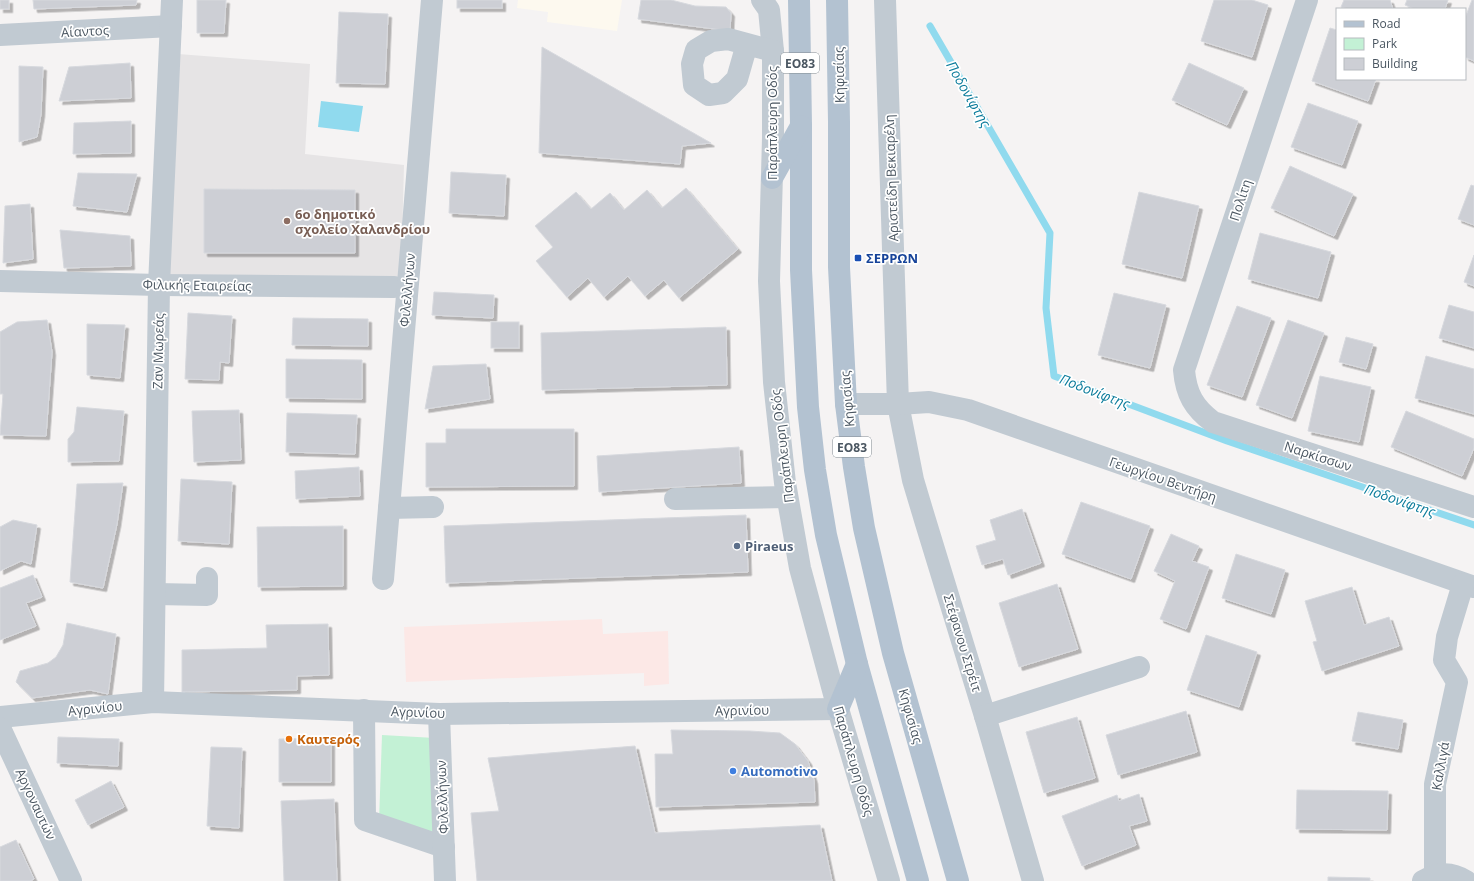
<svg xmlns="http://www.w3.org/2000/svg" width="1474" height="881" font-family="'Open Sans',sans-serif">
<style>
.commercial{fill:#fdf9ef}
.education{fill:#e6e4e5}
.medical{fill:#fce8e6}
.green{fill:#c3f1d5}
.water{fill:#90daee}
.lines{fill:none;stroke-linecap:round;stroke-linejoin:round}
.stream{stroke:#90daee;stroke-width:7}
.building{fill:#cdcfd5;stroke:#d7d9de;filter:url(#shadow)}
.minor{stroke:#c1cad2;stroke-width:22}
.major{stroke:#b3c2d1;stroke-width:22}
.education-dot{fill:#8d6e63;stroke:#fff;stroke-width:1.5}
.transit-dot{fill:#1a4fb4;stroke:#fff;stroke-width:1.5}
.service-dot{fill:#5c6f8a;stroke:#fff;stroke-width:1.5}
.food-dot{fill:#e8710a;stroke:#fff;stroke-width:1.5}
.shop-dot{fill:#3f7fe0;stroke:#fff;stroke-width:1.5}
.labels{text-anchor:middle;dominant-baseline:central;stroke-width:3.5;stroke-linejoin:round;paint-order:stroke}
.shield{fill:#fff;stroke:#808990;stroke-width:1}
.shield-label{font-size:12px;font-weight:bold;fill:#4a5661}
.street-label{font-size:13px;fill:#4a5661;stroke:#fff}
.education-label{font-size:13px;font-weight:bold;fill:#785e54;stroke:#fff;text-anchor:start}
.transit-label{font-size:13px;font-weight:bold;fill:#164399;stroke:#fff;text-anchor:start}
.service-label{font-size:13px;font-weight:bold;fill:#4e5e75;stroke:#fff;text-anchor:start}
.food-label{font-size:13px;font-weight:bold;fill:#c56008;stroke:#fff;text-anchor:start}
.shop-label{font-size:13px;font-weight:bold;fill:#366cbe;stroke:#fff;text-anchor:start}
.water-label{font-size:14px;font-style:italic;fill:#0c7c9b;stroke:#fff}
</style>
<defs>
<filter id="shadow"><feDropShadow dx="3.5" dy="3.5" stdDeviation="0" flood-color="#0004"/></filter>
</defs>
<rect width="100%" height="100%" fill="#f5f3f3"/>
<!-- commercial -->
<polygon class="commercial" points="518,0 622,0 617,31 547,22 548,12 517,8"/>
<!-- education -->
<polygon class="education" points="178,54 310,64 305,154 404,165 401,279 169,277"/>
<!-- medical -->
<polygon class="medical" points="602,619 603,634 668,631 669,684 644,686 644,673 406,682 404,627"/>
<!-- green -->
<polygon class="green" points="382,735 435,738 441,841 379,822"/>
<!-- water -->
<polygon class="water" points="321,101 363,106 359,132 318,127"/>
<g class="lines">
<!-- stream -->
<polyline class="stream" points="930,26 1050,233 1046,308 1054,376 1227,441 1474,525"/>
</g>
<!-- building -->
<g class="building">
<rect x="0" y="0" width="9" height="9"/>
<polygon points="33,0 137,0 136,5 34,9"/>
<polygon points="197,0 226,0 224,33 197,33"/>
<rect x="457" y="0" width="45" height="8"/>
<polygon points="641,0 671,0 695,6 726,7 731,13 730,31 638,19"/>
<polygon points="1214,0 1252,0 1268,5 1252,57 1201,41"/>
<polygon points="1344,0 1390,0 1393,9 1348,9 1341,7"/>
<polygon points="1407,0 1448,0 1445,9 1414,9 1405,5"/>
<polygon points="1472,0 1474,0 1474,61 1465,57 1465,18"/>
<polygon points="339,12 388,14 385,84 336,83"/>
<polygon points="1330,28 1337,30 1337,79 1376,79 1368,101 1312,81"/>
<polygon points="542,47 711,143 682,146 680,164 539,153"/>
<polygon points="130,63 131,98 59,101 69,67"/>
<polygon points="1189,63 1244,88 1227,125 1172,100"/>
<polygon points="19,66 43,67 41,114 37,137 19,142"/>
<polygon points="1308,103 1358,121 1342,165 1291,147"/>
<polygon points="131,121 131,153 73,154 74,123"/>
<polygon points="1290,166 1353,194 1334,236 1271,208"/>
<polygon points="451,172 506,175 504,216 449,213"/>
<polygon points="78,173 137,174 127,212 73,206"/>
<polygon points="1471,185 1474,186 1474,225 1458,219"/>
<polygon points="686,188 738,249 679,298 664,280 645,296 628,276 604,297 588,278 567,297 536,261 553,247 535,226 576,192 591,209 610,193 624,210 647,190 662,208"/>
<polygon points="204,189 355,190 355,253 204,253"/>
<polygon points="1139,192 1199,206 1182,278 1122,264"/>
<polygon points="30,204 33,259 3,263 5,206"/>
<polygon points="60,230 130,236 131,266 64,268"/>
<polygon points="1260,233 1331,252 1318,298 1248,279"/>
<polygon points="1474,255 1474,286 1464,282"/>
<polygon points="434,292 494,295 493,318 432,315"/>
<polygon points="1114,293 1166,305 1150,368 1098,355"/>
<polygon points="1449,305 1474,312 1474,348 1439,338"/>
<polygon points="1237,306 1271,318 1242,397 1207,385"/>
<polygon points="188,313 232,316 229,363 220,362 219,380 185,379"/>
<polygon points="293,318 368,319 368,346 292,345"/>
<polygon points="47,320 52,352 46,436 0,435 3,394 0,394 0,332 17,322"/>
<polygon points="1288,320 1324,333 1292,418 1256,405"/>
<rect x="491" y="322" width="28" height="26"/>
<polygon points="87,324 125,325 120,378 87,375"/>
<polygon points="726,327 727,385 542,390 541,333"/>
<polygon points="1346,337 1373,344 1366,369 1339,362"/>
<polygon points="1426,356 1474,369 1474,414 1415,398"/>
<polygon points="286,359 362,360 362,399 286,398"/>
<polygon points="486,364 490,399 425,409 433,366"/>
<polygon points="1320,376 1371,387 1359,442 1308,431"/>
<polygon points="77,407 124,411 119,461 68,462 68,439 74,432"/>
<polygon points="239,410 241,460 194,462 192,411"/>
<polygon points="1406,411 1474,439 1474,448 1462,476 1391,447"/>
<polygon points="287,413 357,415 355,454 286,452"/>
<polygon points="446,429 574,429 574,486 426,487 426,443 446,443"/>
<polygon points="739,447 741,483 599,492 597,456"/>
<polygon points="359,467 360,496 296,499 295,471"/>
<polygon points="181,479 232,482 229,544 178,541"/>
<polygon points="123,483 117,524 103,588 70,582 77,484"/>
<polygon points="1081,502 1150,526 1131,579 1062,554"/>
<polygon points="1022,509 1041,563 1008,575 1003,559 982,565 976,546 996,540 990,520"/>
<polygon points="746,515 748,572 446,583 444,526"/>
<polygon points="13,520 37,525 31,564 21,561 0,571 0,527"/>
<polygon points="343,526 343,586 258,587 257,527"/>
<polygon points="1171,534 1199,546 1192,561 1209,567 1186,629 1160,619 1175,581 1154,571"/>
<polygon points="1236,554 1285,570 1271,614 1222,598"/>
<polygon points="33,575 42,597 26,603 36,626 0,640 0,588"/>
<polygon points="1057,584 1078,649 1019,667 999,603"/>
<polygon points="1352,587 1364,625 1389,617 1399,646 1322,671 1313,642 1317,641 1305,601"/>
<polygon points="67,623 116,634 108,694 90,690 32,698 16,682 20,671 48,663 56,657 63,645"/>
<polygon points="328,624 329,675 297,676 297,690 182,692 182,650 267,648 266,625"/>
<polygon points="1206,635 1257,652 1239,707 1187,690"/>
<polygon points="1186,711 1197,752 1118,775 1106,735"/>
<polygon points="1358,712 1403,720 1398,749 1352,741"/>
<polygon points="1077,717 1095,778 1044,793 1026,732"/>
<polygon points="671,730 750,731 780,733 795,744 808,761 814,780 815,802 656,807 655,754 673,754"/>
<polygon points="58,737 119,739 118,766 57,763"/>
<polygon points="331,738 331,782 279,782 279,739"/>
<polygon points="635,746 655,833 820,825 832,881 477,881 471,813 499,811 488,758"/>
<polygon points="211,747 242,748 239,828 207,826"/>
<polygon points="111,781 124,807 88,825 75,800"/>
<polygon points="1297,790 1388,791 1387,830 1296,829"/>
<polygon points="1139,794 1147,821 1129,826 1136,845 1082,866 1062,816 1117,795 1119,801"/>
<polygon points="334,799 337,881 284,881 281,801"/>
<polygon points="16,840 34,879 30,881 0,881 0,847"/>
<polygon points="1328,877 1370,878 1370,881 1328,881"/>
</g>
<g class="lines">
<!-- minor -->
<g class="minor">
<polyline points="762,0 769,10 773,51 773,138 769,281 774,382 785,483 800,568 838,709 889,881"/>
<polyline points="885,0 898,404 913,480 925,520 985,716 1033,881"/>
<path d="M1307,0L1184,370C1186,394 1194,408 1213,422L1474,507"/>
<polyline points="0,35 171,26"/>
<polyline points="747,44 737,79 723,93 709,95 694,85 692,64 696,50 711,41 728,39 773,51"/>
<polyline points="0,281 159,285 394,287"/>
<polyline points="846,404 898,404 929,402 968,410 1474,587"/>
<polyline points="675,499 787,497"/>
<polyline points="389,508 433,507"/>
<polyline points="383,579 432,0"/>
<polyline points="156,594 207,595 207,578"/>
<polyline points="153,702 159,285 172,0"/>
<polyline points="364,710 365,820 444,847"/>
<polyline points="439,714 445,881"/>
<polyline points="985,716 1139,667"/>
<polyline points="0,717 153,702 439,714 838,709"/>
<polyline points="0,728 71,881"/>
<polyline points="1435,875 1435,784 1457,682 1444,660 1447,637 1463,584"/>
<path d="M1423,881C1438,872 1452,872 1466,881"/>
</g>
<!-- major -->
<g class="major">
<polyline points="799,0 801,125 801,270 808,407 815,470 826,535 857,664 918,881"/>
<polyline points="837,0 839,122 839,267 846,404 854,467 864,528 893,653 958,881"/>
<polyline points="772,178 801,126"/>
<polyline points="838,709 857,664"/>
</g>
</g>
<!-- markers -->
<circle class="education-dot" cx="287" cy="221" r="4"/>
<rect class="transit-dot" x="854" y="254" width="8" height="8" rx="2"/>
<circle class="service-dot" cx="737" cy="546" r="4"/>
<circle class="food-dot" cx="289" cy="739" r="4"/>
<circle class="shop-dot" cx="733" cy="771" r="4"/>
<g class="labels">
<!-- shield labels -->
<g class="shield">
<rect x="781" y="53" width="38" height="20" rx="3"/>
<rect x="833" y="437" width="38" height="20" rx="3"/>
</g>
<g class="shield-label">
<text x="800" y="63">ΕΟ83</text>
<text x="852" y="447">ΕΟ83</text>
</g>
<!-- street labels -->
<g class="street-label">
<text transform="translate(85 31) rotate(-3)">Αίαντος</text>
<text transform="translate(839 75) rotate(-91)">Κηφισίας</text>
<text transform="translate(772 123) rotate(-90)">Παράπλευρη Οδός</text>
<text transform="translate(891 178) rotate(-92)">Αριστείδη Βεκιαρέλη</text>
<text transform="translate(1240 200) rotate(-72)">Πολίτη</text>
<text transform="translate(197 285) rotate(1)">Φιλικής Εταιρείας</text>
<text transform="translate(407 290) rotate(-85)">Φιλελλήνων</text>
<text transform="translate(158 351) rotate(-89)">Ζαν Μωρεάς</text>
<text transform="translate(847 399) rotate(-95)">Κηφισίας</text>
<text transform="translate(782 446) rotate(-97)">Παράπλευρη Οδός</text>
<text transform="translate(1318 456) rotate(18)">Ναρκίσσων</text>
<text transform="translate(1163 479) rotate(19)">Γεωργίου Βεντήρη</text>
<text transform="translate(963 643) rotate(73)">Στέφανου Στρέιτ</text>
<text transform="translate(95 708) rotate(-6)">Αγρινίου</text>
<text transform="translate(742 710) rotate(-1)">Αγρινίου</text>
<text transform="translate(418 712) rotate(2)">Αγρινίου</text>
<text transform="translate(911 716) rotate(74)">Κηφισίας</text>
<text transform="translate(854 761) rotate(74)">Παράπλευρη Οδός</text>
<text transform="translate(1440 766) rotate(-80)">Καλλιγά</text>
<text transform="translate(442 797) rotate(-92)">Φιλελλήνων</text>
<text transform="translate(36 804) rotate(65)">Αργοναυτών</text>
</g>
<!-- education labels -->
<g class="education-label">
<text x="295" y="214">6ο δημοτικό<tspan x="295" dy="15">σχολείο Χαλανδρίου</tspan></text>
</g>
<!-- transit labels -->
<g class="transit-label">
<text x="866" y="258">ΣΕΡΡΩΝ</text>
</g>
<!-- service labels -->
<g class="service-label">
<text x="745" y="546">Piraeus</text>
</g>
<!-- food labels -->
<g class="food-label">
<text x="297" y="739">Καυτερός</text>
</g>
<!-- shop labels -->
<g class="shop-label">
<text x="741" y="771">Automotivo</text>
</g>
<!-- water labels -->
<g class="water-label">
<text transform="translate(969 94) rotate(60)">Ποδονίφτης</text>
<text transform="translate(1095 391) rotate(21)">Ποδονίφτης</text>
<text transform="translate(1400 500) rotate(19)">Ποδονίφτης</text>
</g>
</g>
<!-- legend -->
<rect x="1336" y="8" width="130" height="72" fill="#ffffff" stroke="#b7bbc0"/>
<rect x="1344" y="21" width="20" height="6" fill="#b3c2d1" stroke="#b7bbc0"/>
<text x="1372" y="28" font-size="12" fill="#4a5661">Road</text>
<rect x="1344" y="38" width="20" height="12" fill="#c3f1d5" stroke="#b7bbc0"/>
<text x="1372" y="48" font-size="12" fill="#4a5661">Park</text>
<rect x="1344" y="58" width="20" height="12" fill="#cdcfd5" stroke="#b7bbc0"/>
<text x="1372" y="68" font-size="12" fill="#4a5661">Building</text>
</svg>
